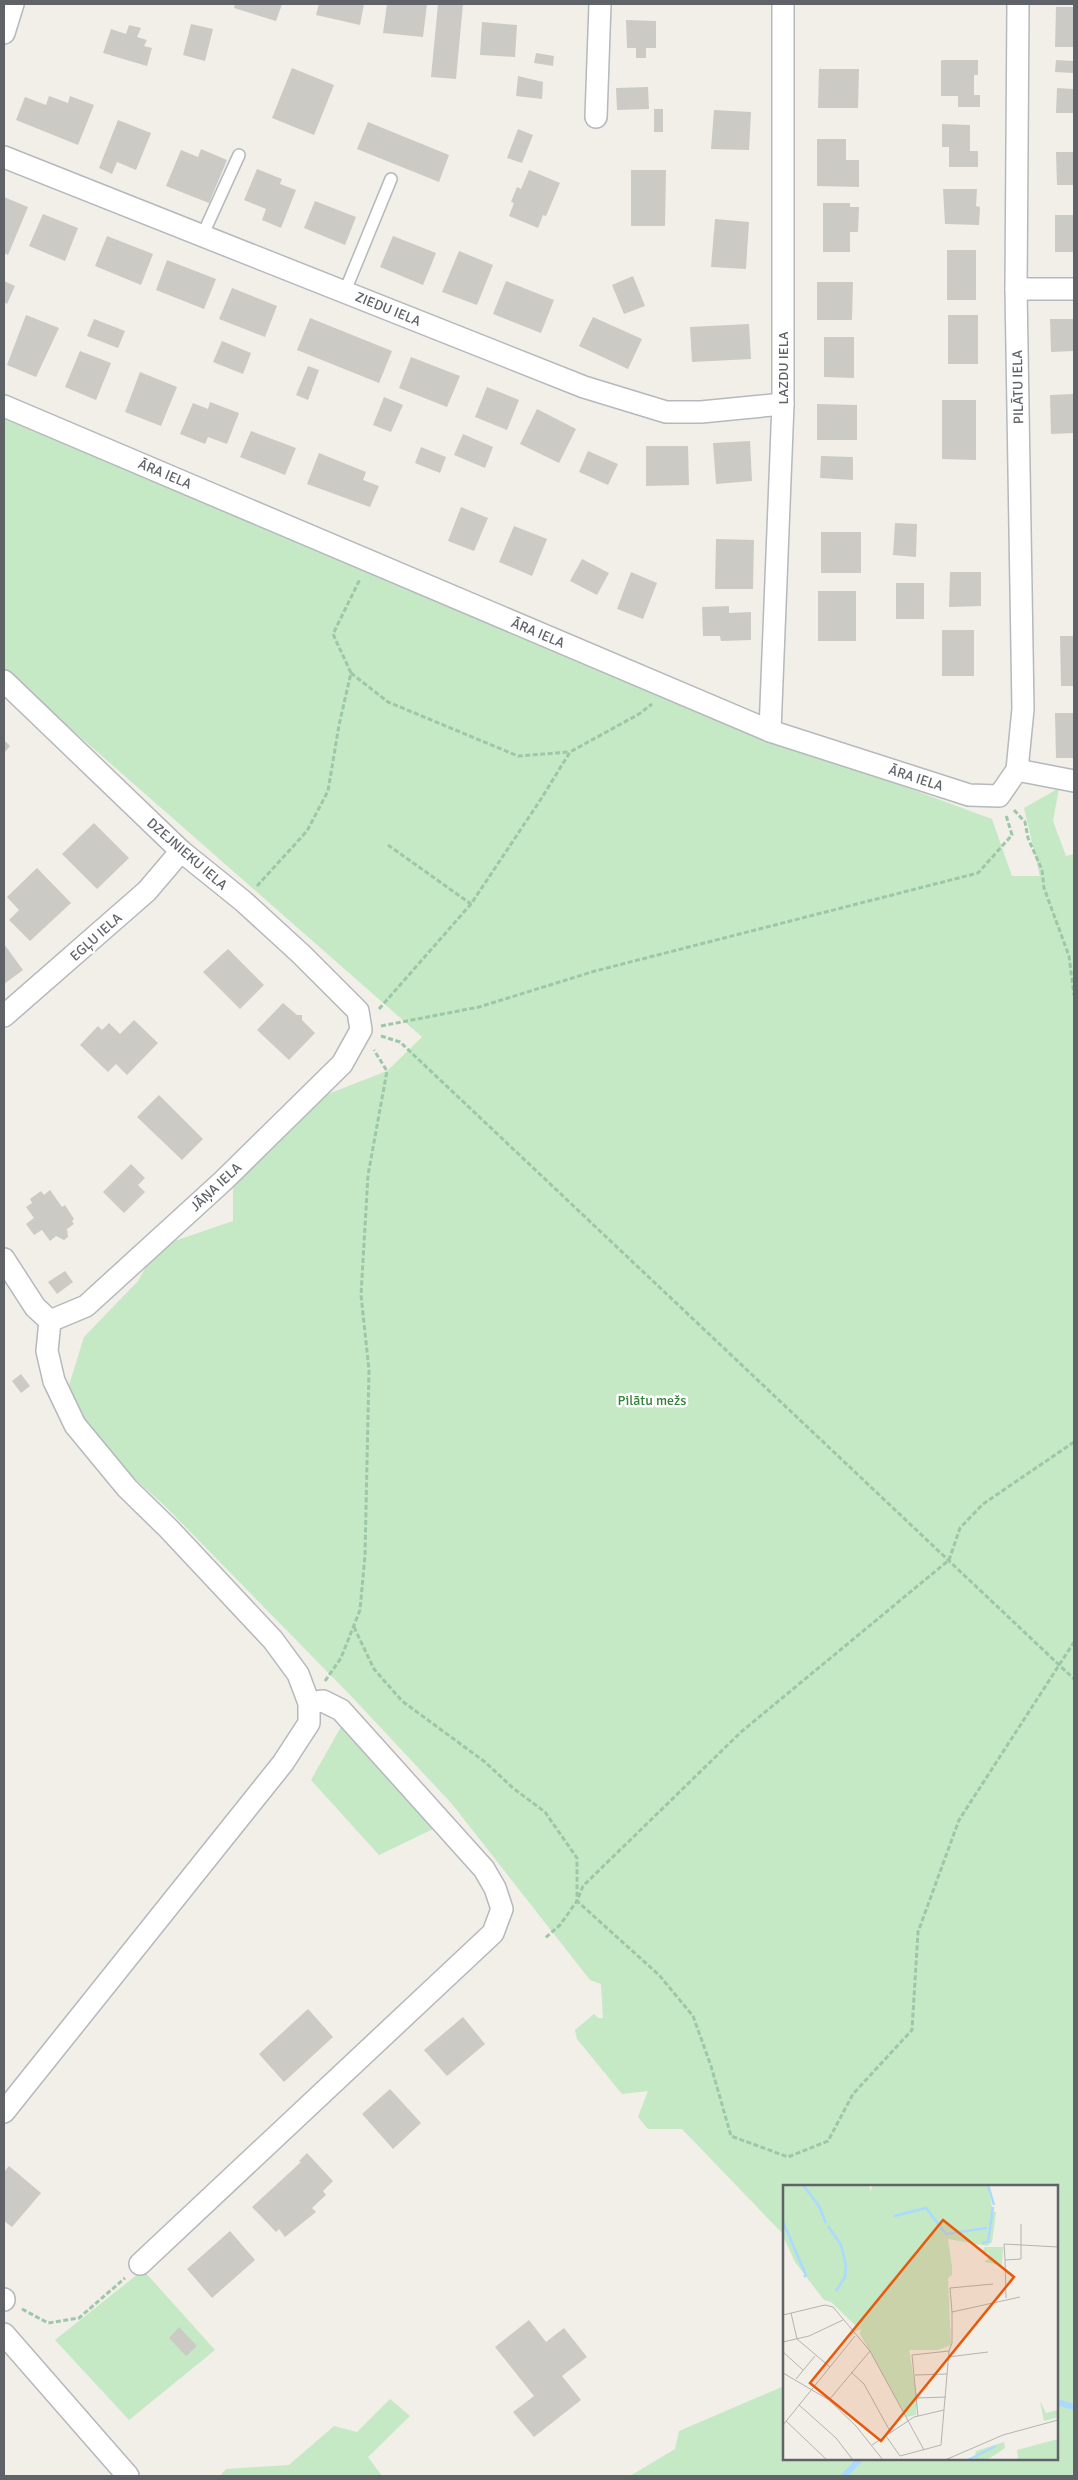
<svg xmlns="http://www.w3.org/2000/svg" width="1078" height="2480" font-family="Signika,sans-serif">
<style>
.green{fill:#c5e8c5}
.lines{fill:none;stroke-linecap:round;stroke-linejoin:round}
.stream{stroke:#aadaff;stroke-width:6}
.building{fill:#cccac5}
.lane-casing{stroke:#b5b8bc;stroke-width:14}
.street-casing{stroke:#b5b8bc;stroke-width:24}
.path{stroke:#9cc7a9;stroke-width:3;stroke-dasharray:5 2.5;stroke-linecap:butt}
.lane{stroke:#fff;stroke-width:11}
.street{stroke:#fff;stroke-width:21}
.labels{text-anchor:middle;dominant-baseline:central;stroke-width:5;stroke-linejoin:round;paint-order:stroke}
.street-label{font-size:14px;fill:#5f6368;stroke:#fff}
.park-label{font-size:14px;fill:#348238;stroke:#fff}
.inset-river{fill:none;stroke:#aadaff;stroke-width:2.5}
.inset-road{fill:none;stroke:#b3b3b1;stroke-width:1}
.view{fill:#e8590c;fill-opacity:0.15;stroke:#e8590c;stroke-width:2.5}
.inset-edge{fill:none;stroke:#5f6368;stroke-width:2.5}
</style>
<rect width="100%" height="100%" fill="#f1efe8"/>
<!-- green -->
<g class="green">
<polygon points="4,419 764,735 992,819 1012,876 1040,876 1024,808 1059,788 1053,821 1066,856 1074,854 1074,2476 630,2476 675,2449 679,2431 784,2386 784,2459 1057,2459 1057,2186 784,2186 784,2235 682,2129 648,2129 638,2117 648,2091 622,2094 577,2039 575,2030 594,2014 598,2018 603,2018 601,1984 590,1980 452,1804 353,1698 166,1507 112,1458 66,1395 84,1337 138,1281 157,1247 233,1221 233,1179 305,1103 387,1071 422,1037 4,670"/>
<polygon points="342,1725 433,1829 379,1855 311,1780"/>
<polygon points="143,2270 215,2350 129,2420 55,2340"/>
<polygon points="390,2399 410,2416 368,2457 382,2476 220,2476 226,2469 289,2465 334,2426 357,2432"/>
</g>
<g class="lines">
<!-- stream -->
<g class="stream">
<polyline points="1057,2402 1074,2407"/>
<polyline points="844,2476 860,2459"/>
</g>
</g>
<!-- building -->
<g class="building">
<polygon points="235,4 282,4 276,21 234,8"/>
<polygon points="319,4 364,4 360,25 316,15"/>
<polygon points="387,4 427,4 423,37 383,33"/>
<polygon points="438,4 463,4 456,79 431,77"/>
<polygon points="1056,7 1074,7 1074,47 1055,47"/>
<polygon points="626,20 656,21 656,48 646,48 646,58 636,58 636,48 627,48"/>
<polygon points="482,22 517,25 515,57 480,55"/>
<polygon points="191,24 213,29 205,61 183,55"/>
<polygon points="129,25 141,28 137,37 147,40 144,46 152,48 147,66 103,53 111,29 126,34"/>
<polygon points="536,53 554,56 553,66 534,63"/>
<polygon points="943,60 978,60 978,75 974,75 974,95 980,95 980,107 958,107 958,96 941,96 941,61"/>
<polygon points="1056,60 1074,61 1074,73 1055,72"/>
<polygon points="292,68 334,85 314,135 272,118"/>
<polygon points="819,69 859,69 858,108 818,108"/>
<polygon points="518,76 543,82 542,99 516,96"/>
<polygon points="648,87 649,109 617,110 616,88"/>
<polygon points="1057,88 1074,89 1074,113 1056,113"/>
<polygon points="49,96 68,103 70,96 94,105 78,145 16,120 25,97 46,105"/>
<rect x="654" y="109" width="9" height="23"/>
<polygon points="714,110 751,112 749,150 711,149"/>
<polygon points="118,120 151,133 136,170 117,162 112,174 99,168"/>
<polygon points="368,122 449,155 439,182 357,149"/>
<polygon points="942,124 970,125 970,151 978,151 978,167 949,167 949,147 942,147"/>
<polygon points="518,129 533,135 522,163 507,158"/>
<polygon points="817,139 846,139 846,160 859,160 859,187 817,186"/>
<polygon points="201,149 227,160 209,203 166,186 181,150 198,157"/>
<polygon points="1056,152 1074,152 1074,185 1057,185"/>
<polygon points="257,169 282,179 280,184 296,190 281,228 262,220 266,209 244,200"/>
<polygon points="529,170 560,183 546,216 543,215 538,228 509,216 514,203 511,202 517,187 521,189"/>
<polygon points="631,170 666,170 665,226 631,226"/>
<polygon points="943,189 977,189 976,206 980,207 979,225 945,224"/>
<polygon points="4,197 28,207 8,255 4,253"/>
<polygon points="315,201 356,217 345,245 304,228"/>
<polygon points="823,203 850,203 850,207 859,207 858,232 850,232 850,252 823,252"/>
<polygon points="43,214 78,228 65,261 29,246"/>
<rect x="1055" y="215" width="19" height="37"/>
<polygon points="715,219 749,222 746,269 711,267"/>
<polygon points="107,236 153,254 141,285 95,266"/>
<polygon points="393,236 436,253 423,285 380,267"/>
<rect x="947" y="250" width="29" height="50"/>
<polygon points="459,251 493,265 477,305 442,292"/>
<polygon points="167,260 216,279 204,309 156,290"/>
<polygon points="633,276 645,306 624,314 612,285"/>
<polygon points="4,281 15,286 7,304 4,302"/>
<polygon points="506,281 554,300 541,333 493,314"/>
<polygon points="817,282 853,282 852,320 817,320"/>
<polygon points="232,288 277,306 265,337 219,319"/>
<polygon points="26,315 59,328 36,377 7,365"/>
<rect x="948" y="315" width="30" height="49"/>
<polygon points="593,317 642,339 628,369 579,346"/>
<polygon points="310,318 392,351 379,383 297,350"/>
<polygon points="94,319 125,331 118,348 87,336"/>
<polygon points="1050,319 1074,319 1074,351 1051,352"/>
<polygon points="749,324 751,359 692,362 690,327"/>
<polygon points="824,337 854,337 854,378 824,377"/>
<polygon points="222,341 251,353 243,374 213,362"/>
<polygon points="80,351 111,363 96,400 65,387"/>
<polygon points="411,357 460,376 447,407 399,388"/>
<polygon points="308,366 319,370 308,400 296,395"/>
<polygon points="140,372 177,387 161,426 125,412"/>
<polygon points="487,387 519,400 507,430 475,417"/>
<polygon points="1074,394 1074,433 1051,434 1050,395"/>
<polygon points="384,397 403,405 391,432 373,425"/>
<polygon points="942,400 976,400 976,460 942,459"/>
<polygon points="210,402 239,413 227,444 208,437 205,444 180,434 193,403 208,409"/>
<polygon points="817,404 857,405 857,440 817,440"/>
<polygon points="537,409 576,429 559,463 520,444"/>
<polygon points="251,431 296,448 285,475 240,457"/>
<polygon points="463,434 493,447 485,468 454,455"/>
<polygon points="750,441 752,481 716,484 713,443"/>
<polygon points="646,446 688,446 689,485 646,486"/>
<polygon points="421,447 446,457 440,473 415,463"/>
<polygon points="588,451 618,464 608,485 579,472"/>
<polygon points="319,453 366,472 363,480 379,486 370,507 307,484"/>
<polygon points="821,456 853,457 853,480 820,478"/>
<polygon points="461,507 488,518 474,551 448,541"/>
<polygon points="895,523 917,524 916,557 893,555"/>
<polygon points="514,526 547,539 532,576 499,562"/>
<rect x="821" y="532" width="40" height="41"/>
<polygon points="716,539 754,540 753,589 715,589"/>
<polygon points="582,559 609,573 597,595 570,581"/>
<polygon points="631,572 657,583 643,619 617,609"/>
<polygon points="950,572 981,572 981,606 949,607"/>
<rect x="896" y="583" width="28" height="36"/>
<rect x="818" y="591" width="38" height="50"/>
<polygon points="729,606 729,613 751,612 751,640 721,641 720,636 703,636 702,607"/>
<rect x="942" y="630" width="32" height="46"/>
<polygon points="1060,636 1074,636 1074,686 1061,686"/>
<polygon points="1055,713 1074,713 1074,758 1056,758"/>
<polygon points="4,740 10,746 4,753"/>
<polygon points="94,823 129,858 97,889 62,854"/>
<polygon points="37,868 71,903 30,941 9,920 19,910 7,897"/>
<polygon points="4,944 23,970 4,984"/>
<polygon points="228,949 264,985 240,1009 203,972"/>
<polygon points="283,1003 297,1015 302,1015 302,1020 315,1033 289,1060 257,1030"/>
<polygon points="134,1020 158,1043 127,1075 116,1064 108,1072 80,1045 98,1026 102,1030 109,1023 120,1034"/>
<polygon points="159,1095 203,1139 182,1160 137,1117"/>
<polygon points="131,1164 145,1178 138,1185 145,1192 124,1213 103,1192"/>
<polygon points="50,1190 62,1207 65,1205 74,1219 72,1221 74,1224 67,1229 68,1237 64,1240 56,1236 50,1241 42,1230 34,1235 26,1224 34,1218 26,1207 32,1203 30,1199 41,1191 44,1195"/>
<polygon points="65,1271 73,1282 57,1294 48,1282"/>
<polygon points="21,1374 30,1386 21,1393 12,1381"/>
<polygon points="308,2009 333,2037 284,2082 259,2054"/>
<polygon points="463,2017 485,2044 447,2076 424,2050"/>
<polygon points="390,2089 421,2123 393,2149 362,2114"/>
<polygon points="307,2153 333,2181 323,2191 326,2195 312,2208 316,2212 285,2237 279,2229 276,2232 252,2207 301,2162 299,2161"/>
<polygon points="9,2166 41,2193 12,2227 4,2221 4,2172"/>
<polygon points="230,2231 255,2260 212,2298 187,2269"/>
<polygon points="529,2320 546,2342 564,2328 587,2357 562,2376 581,2400 534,2437 513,2412 534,2396 495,2347"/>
<polygon points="179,2327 197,2346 186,2356 169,2338"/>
</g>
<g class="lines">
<!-- lane casing -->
<g class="lane-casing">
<g id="lane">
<polyline points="203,234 239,155"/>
<polyline points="345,291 391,179"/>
</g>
</g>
<!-- street casing -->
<g class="street-casing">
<g id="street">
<polyline points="4,33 13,4"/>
<polyline points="596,117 600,4"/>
<polyline points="4,157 584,387 666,412 701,412 783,404"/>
<polyline points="1016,289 1074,289"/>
<polyline points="4,406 770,731 969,795 999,796 1017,770 1074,781"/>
<polyline points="4,681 181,851 243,901 301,954 358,1011 361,1030 342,1064 223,1181 86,1306 50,1321"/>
<polyline points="770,731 783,404 783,4"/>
<polyline points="1017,770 1023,709 1016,289 1018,4"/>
<polyline points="4,1016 147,891 181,851"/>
<polyline points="4,1259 35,1307 50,1321"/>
<polyline points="4,2112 283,1763 309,1723 309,1703 298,1674 273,1640 169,1529 127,1488 75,1425 54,1381 47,1351 50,1321"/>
<polyline points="140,2264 493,1933 502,1909 495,1888 484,1869 341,1710 323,1701 309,1703"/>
<polyline points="4,2299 4,2300"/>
<polyline points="4,2334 128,2476"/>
</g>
</g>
<!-- path -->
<g class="path">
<polyline points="351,673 388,702 518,756 569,752"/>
<polyline points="1014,810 1025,822 1028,838 1042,870 1044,888 1069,956 1074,995"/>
<polyline points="388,845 471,904"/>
<polyline points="257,886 307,831 328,791 339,725 351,673 333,634 360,579"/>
<polyline points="379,1009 471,904 541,799 570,752 639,714 652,704"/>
<polyline points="381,1026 479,1007 595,971 978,873 1012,835 1006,815"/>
<polyline points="381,1036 400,1042 1074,1679"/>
<polyline points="1074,1442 983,1504 960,1528 949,1560 741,1732 583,1886 577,1901 659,1975 693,2016 711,2066 731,2136 788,2157 828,2141 853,2094 912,2030 918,1932 959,1820 1074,1642"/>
<polyline points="354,1627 374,1669 402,1701 485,1762 513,1788 545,1812 577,1858 577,1901 560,1925 544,1939"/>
<polyline points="325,1681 341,1658 360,1610 365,1555 369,1370 361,1295 368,1175 387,1071 374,1050"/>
<polyline points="22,2309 48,2323 79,2318 125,2278"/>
</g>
<!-- lane -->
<use href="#lane" class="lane"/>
<!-- street -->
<use href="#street" class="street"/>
</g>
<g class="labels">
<!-- street labels -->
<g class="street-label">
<text transform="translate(388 309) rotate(22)">ZIEDU IELA</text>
<text transform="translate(783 368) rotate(-90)">LAZDU IELA</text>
<text transform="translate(1018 387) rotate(-91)">PILĀTU IELA</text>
<text transform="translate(165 474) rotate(23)">ĀRA IELA</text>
<text transform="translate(538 633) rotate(23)">ĀRA IELA</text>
<text transform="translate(916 778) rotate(18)">ĀRA IELA</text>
<text transform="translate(187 854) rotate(41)">DZEJNIEKU IELA</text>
<text transform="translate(96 937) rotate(-42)">EGĻU IELA</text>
<text transform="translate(216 1187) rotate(-43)">JĀŅA IELA</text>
</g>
<!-- park labels -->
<g class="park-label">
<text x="652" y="1400">Pilātu mežs</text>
</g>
</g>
<!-- overview -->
<g transform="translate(783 2185)">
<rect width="275" height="275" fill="#f1efe8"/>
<path d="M0,0H86L88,7L89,0H205L210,27H213L209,57L204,61L165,54L169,82V90L165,93L168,160L155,165H126L134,212L133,230L123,232L77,149L78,144L71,147L74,142L48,117L41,115L12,77L0,51ZM201,62H220L219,80L201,77L205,74L206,68L200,67ZM257,216L263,228L275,225V232L261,236ZM275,254V275H235L234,265ZM221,257L222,263L212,270L203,275H191L193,266Z" fill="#c5e8c5"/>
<path class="inset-river" d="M20,0L36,21L43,38M205,0L211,20M111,31L143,23L163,49L204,43M0,37L23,90L21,92M45,41L58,60L63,80L62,92L53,106M199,58L205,57L210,22M185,275L213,261"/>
<path class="inset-road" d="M222,75L221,59L275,62M223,113L222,75L238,74V39M169,127L167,103L210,99M8,128L14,154L47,182M0,130L42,120L50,122L87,166L141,265M0,157L26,151L60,135M0,167L20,185M165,172L205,167M68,187L81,199L108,248M0,188L46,215L73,241L100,275M132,190L164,189M13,194L32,171M135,213L163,212M46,215L87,166M16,220L53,253L70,275M135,231L129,170L166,166M3,236L44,275M0,240L72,151M103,251L117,271L158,260L166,166L169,158V127L237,112M89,260L131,232L161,225M162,275L220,250L275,235"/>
<path class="view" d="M160,35L231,92L98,256L27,198Z"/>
<rect width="275" height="275" class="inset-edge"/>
</g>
<!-- border -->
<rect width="1078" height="2480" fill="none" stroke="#5f6368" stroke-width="10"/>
</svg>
